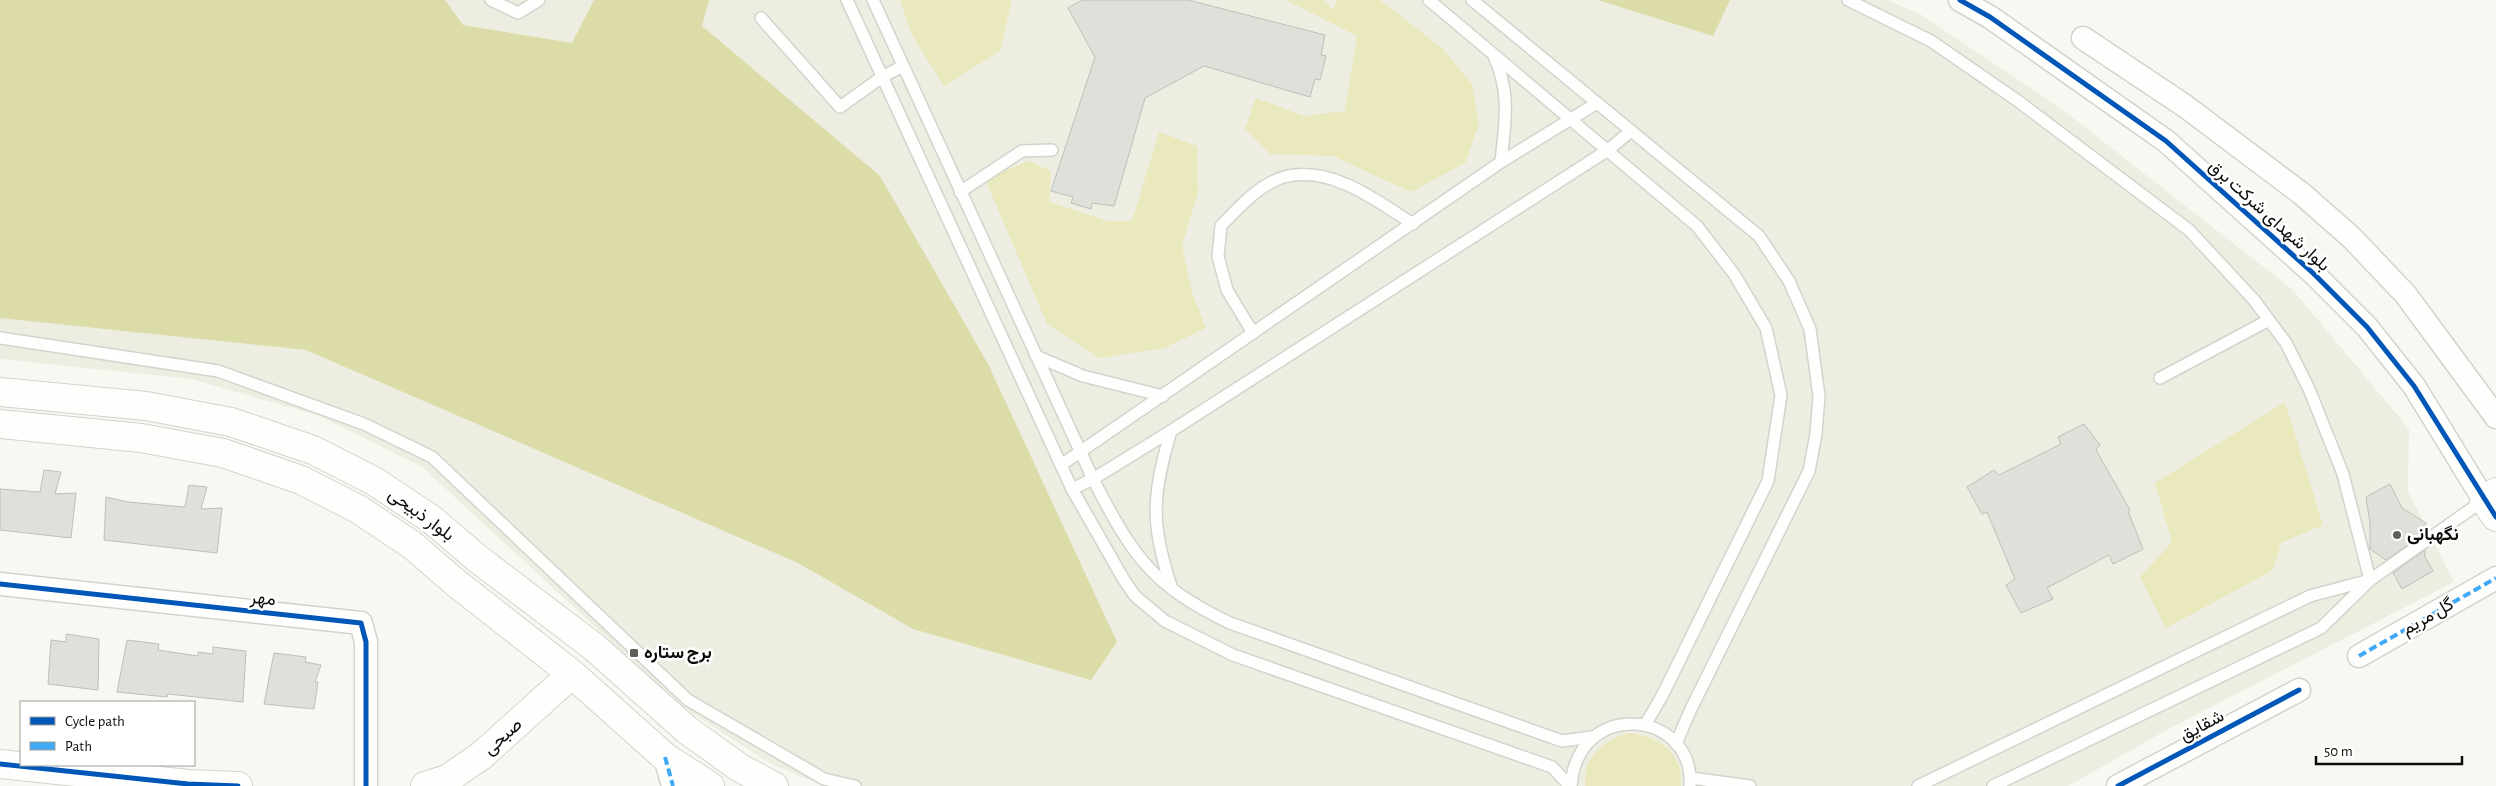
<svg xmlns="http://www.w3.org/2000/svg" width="2496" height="786" font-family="'Alegreya Sans',Vazirmatn,sans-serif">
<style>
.built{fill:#edeee1}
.green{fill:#e9e9bd}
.forest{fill:#dbdca7}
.building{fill:#e0e0db;stroke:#bebeba}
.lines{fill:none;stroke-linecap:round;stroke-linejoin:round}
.service-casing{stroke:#d3d3ce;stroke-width:14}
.minor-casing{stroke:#d3d3ce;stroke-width:25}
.tertiary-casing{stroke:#d3d3ce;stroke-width:30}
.secondary-casing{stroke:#d3d3ce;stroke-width:30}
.service{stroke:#fefefd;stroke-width:11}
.minor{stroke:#fefefd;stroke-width:22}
.tertiary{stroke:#fefefd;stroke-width:28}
.secondary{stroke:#fefefd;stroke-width:28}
.quiet{stroke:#3fa9f5;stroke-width:4;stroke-dasharray:8 4;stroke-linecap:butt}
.cycleway-casing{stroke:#fff;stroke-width:8}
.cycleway{stroke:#0057b8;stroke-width:5}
.poi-dot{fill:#5f5f5a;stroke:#fff;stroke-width:2}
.labels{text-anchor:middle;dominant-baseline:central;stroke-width:5;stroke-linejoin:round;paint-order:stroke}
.street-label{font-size:18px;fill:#0c0c08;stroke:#fff}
.poi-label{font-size:18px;font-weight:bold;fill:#0c0c08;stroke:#fff;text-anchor:start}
</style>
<rect width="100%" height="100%" fill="#f8f8f2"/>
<!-- built -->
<polygon class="built" points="0,0 1888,0 1920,14 2063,110 2293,290 2409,429 2408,491 2454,582 2174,726 2068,786 824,786 771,764 681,706 422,467 319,416 191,379 0,359"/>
<!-- green -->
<g class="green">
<polygon points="900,0 1012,0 1000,51 944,86 912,35"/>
<polygon points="1286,0 1323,0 1332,10 1338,0 1380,0 1442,48 1472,84 1479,124 1465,163 1411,192 1333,156 1270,154 1245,129 1256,98 1304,116 1345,111 1357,36"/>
<polygon points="1159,132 1197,146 1198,192 1182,246 1192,292 1206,328 1164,348 1100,358 1047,324 985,179 1028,161 1051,171 1049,202 1108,221 1132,221"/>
<polygon points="2285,402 2323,525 2281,543 2273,570 2166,628 2140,577 2172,542 2155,483"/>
<path d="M1629,733C1658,736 1684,753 1681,786H1585C1583,757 1602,740 1629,733Z"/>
</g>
<!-- forest -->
<g class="forest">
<polygon points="0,0 445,0 463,25 572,43 594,0 709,0 702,26 880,176 988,364 1117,642 1091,680 913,629 798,563 306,350 0,318"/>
<polygon points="1598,0 1730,0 1713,36"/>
</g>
<!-- building -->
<g class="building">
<polygon points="1082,0 1188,0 1325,35 1321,55 1326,56 1320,80 1315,79 1310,97 1204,66 1145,98 1114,206 1092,203 1091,209 1071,203 1073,197 1051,191 1095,57 1068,8"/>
<polygon points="2084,424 2100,445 2096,450 2130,510 2128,511 2143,549 2113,564 2109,555 2047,588 2053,599 2021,613 2006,585 2015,579 1987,512 1982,514 1967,487 1994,470 1999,475 2061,444 2058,437"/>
<polygon points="44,470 61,472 55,494 76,493 71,538 0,530 0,489 40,492"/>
<polygon points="2390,484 2402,508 2426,523 2426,532 2386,560 2370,549 2370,523 2366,497"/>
<polygon points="189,485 207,487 201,509 222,508 217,553 104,540 106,497 128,502 185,507"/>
<polygon points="2425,550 2425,557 2433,571 2402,589 2393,573"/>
<polygon points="66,634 99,639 98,690 48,684 51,640 66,642"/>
<polygon points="127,640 159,644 158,650 198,656 198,652 213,654 213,647 246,651 243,702 168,694 167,697 117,692"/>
<polygon points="274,653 306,657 305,662 321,665 315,682 318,682 314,709 264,704"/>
</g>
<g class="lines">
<!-- service casing -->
<g class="service-casing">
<g id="service">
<polyline points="491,0 518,13 539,0"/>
<polyline points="847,0 1072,489 1124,580 1135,596 1165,621 1233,655 1552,767 1570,786"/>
<path d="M873,0L1093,479C1132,555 1152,586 1230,623L1562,741L1592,737"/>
<polyline points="1429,0 1697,226 1734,274 1766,328 1781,395 1768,481 1662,696 1645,725"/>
<polyline points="1472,0 1759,236 1789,281 1810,329 1819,396 1816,434 1809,471 1690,711 1676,744"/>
<polyline points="1848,0 1931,41 2018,101 2189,230 2254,300 2286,343 2309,389 2343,474 2370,580 2484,500"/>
<polyline points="761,18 840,107 882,77 903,66"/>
<path d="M1494,56C1511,93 1505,123 1501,162"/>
<polyline points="960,192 1022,151 1052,150"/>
<path d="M1253,333L1227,290L1218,256L1221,226C1239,207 1261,182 1288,176C1334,167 1377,201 1413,224"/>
<polyline points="0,338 218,371 364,424 432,457 688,700 824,779 855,786"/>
<polyline points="1036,356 1083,376 1163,396"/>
<polyline points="2160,378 2269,320"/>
<path d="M1171,431C1152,496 1150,524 1172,589"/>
<polyline points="1061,465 1501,162 1597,103"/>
<polyline points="1072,489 1093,479 1171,431 1608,150 1631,131"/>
<polyline points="1691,778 1750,786"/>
<path d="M1571,786C1578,697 1695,710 1690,786"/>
<polyline points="1918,786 2310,596 2370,580 2321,628 1993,786"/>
</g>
</g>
<!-- minor casing -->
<g class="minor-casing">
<g id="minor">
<polyline points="1960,0 1990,17 2166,141 2314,274 2367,327 2414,386 2484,500"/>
<polyline points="2083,38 2185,106 2302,194 2352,238 2406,295 2496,417"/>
<polyline points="0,584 361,623 366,642 366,786"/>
<polyline points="2359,656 2496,578"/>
<polyline points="665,757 673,786"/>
<polyline points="2118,786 2299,690"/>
</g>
</g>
<!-- tertiary casing -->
<g class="tertiary-casing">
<g id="tertiary">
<polyline points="2496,492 2484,500 2496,517"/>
<polyline points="0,764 188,784 238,786"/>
<polyline points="425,786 447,779 481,756 572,674"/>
</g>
</g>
<!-- secondary casing -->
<g class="secondary-casing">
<g id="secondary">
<polyline points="0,392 146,406 231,422 313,450 374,481 431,519 478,559 594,647 687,730 740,768 774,786"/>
<polyline points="0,424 141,438 223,453 301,480 358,509 412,545 456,583 572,674 665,757 710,786"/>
</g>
</g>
<!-- service -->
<use href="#service" class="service"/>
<!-- minor -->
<use href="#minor" class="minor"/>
<!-- tertiary -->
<use href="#tertiary" class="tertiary"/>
<!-- secondary -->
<use href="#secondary" class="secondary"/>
<!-- quiet -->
<g class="quiet">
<polyline points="2359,656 2496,578"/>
<polyline points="665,757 673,786"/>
</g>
<!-- cycleway casing -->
<g class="cycleway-casing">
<g id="cycleway">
<polyline points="1960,0 1990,17 2166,141 2314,274 2367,327 2414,386 2496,517"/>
<polyline points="0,584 361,623 366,642 366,786"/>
<polyline points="0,764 188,784 238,786"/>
<polyline points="2118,786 2299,690"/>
</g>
</g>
<!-- cycleway -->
<use href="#cycleway" class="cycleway"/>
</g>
<!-- markers -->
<g class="poi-dot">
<circle cx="2397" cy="535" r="5"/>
<rect x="629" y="648" width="10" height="10" rx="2.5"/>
</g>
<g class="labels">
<!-- street labels -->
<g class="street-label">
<text transform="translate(2269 216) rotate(42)">بلوار شهدای شرکت برق</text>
<text transform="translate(421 515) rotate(36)">بلوار ذبیحی</text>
<text transform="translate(263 599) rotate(6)">مهر</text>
<text transform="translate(2428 617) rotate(-30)">گل مریم</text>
<text transform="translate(2202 726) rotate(-28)">شقایق</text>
<text transform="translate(503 737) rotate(-42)">صبحی</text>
</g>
<!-- poi labels -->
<g class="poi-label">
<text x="2407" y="535">نگهبانی</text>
<text x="644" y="653">برج ستاره</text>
</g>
</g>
<!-- legend -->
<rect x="20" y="701" width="175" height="65" fill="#ffffff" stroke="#9e9e9c"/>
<rect x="30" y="717" width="25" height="8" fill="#0057b8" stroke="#9e9e9c"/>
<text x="65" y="726" font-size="15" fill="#0c0c08">Cycle path</text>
<rect x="30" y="742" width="25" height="8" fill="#3fa9f5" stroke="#9e9e9c"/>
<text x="65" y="751" font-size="15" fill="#0c0c08">Path</text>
<!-- scale -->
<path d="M2316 756v8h146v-8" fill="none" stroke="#0c0c08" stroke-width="2.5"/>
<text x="2324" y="756" font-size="15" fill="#0c0c08" stroke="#ffffff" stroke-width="4" paint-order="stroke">50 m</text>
</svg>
